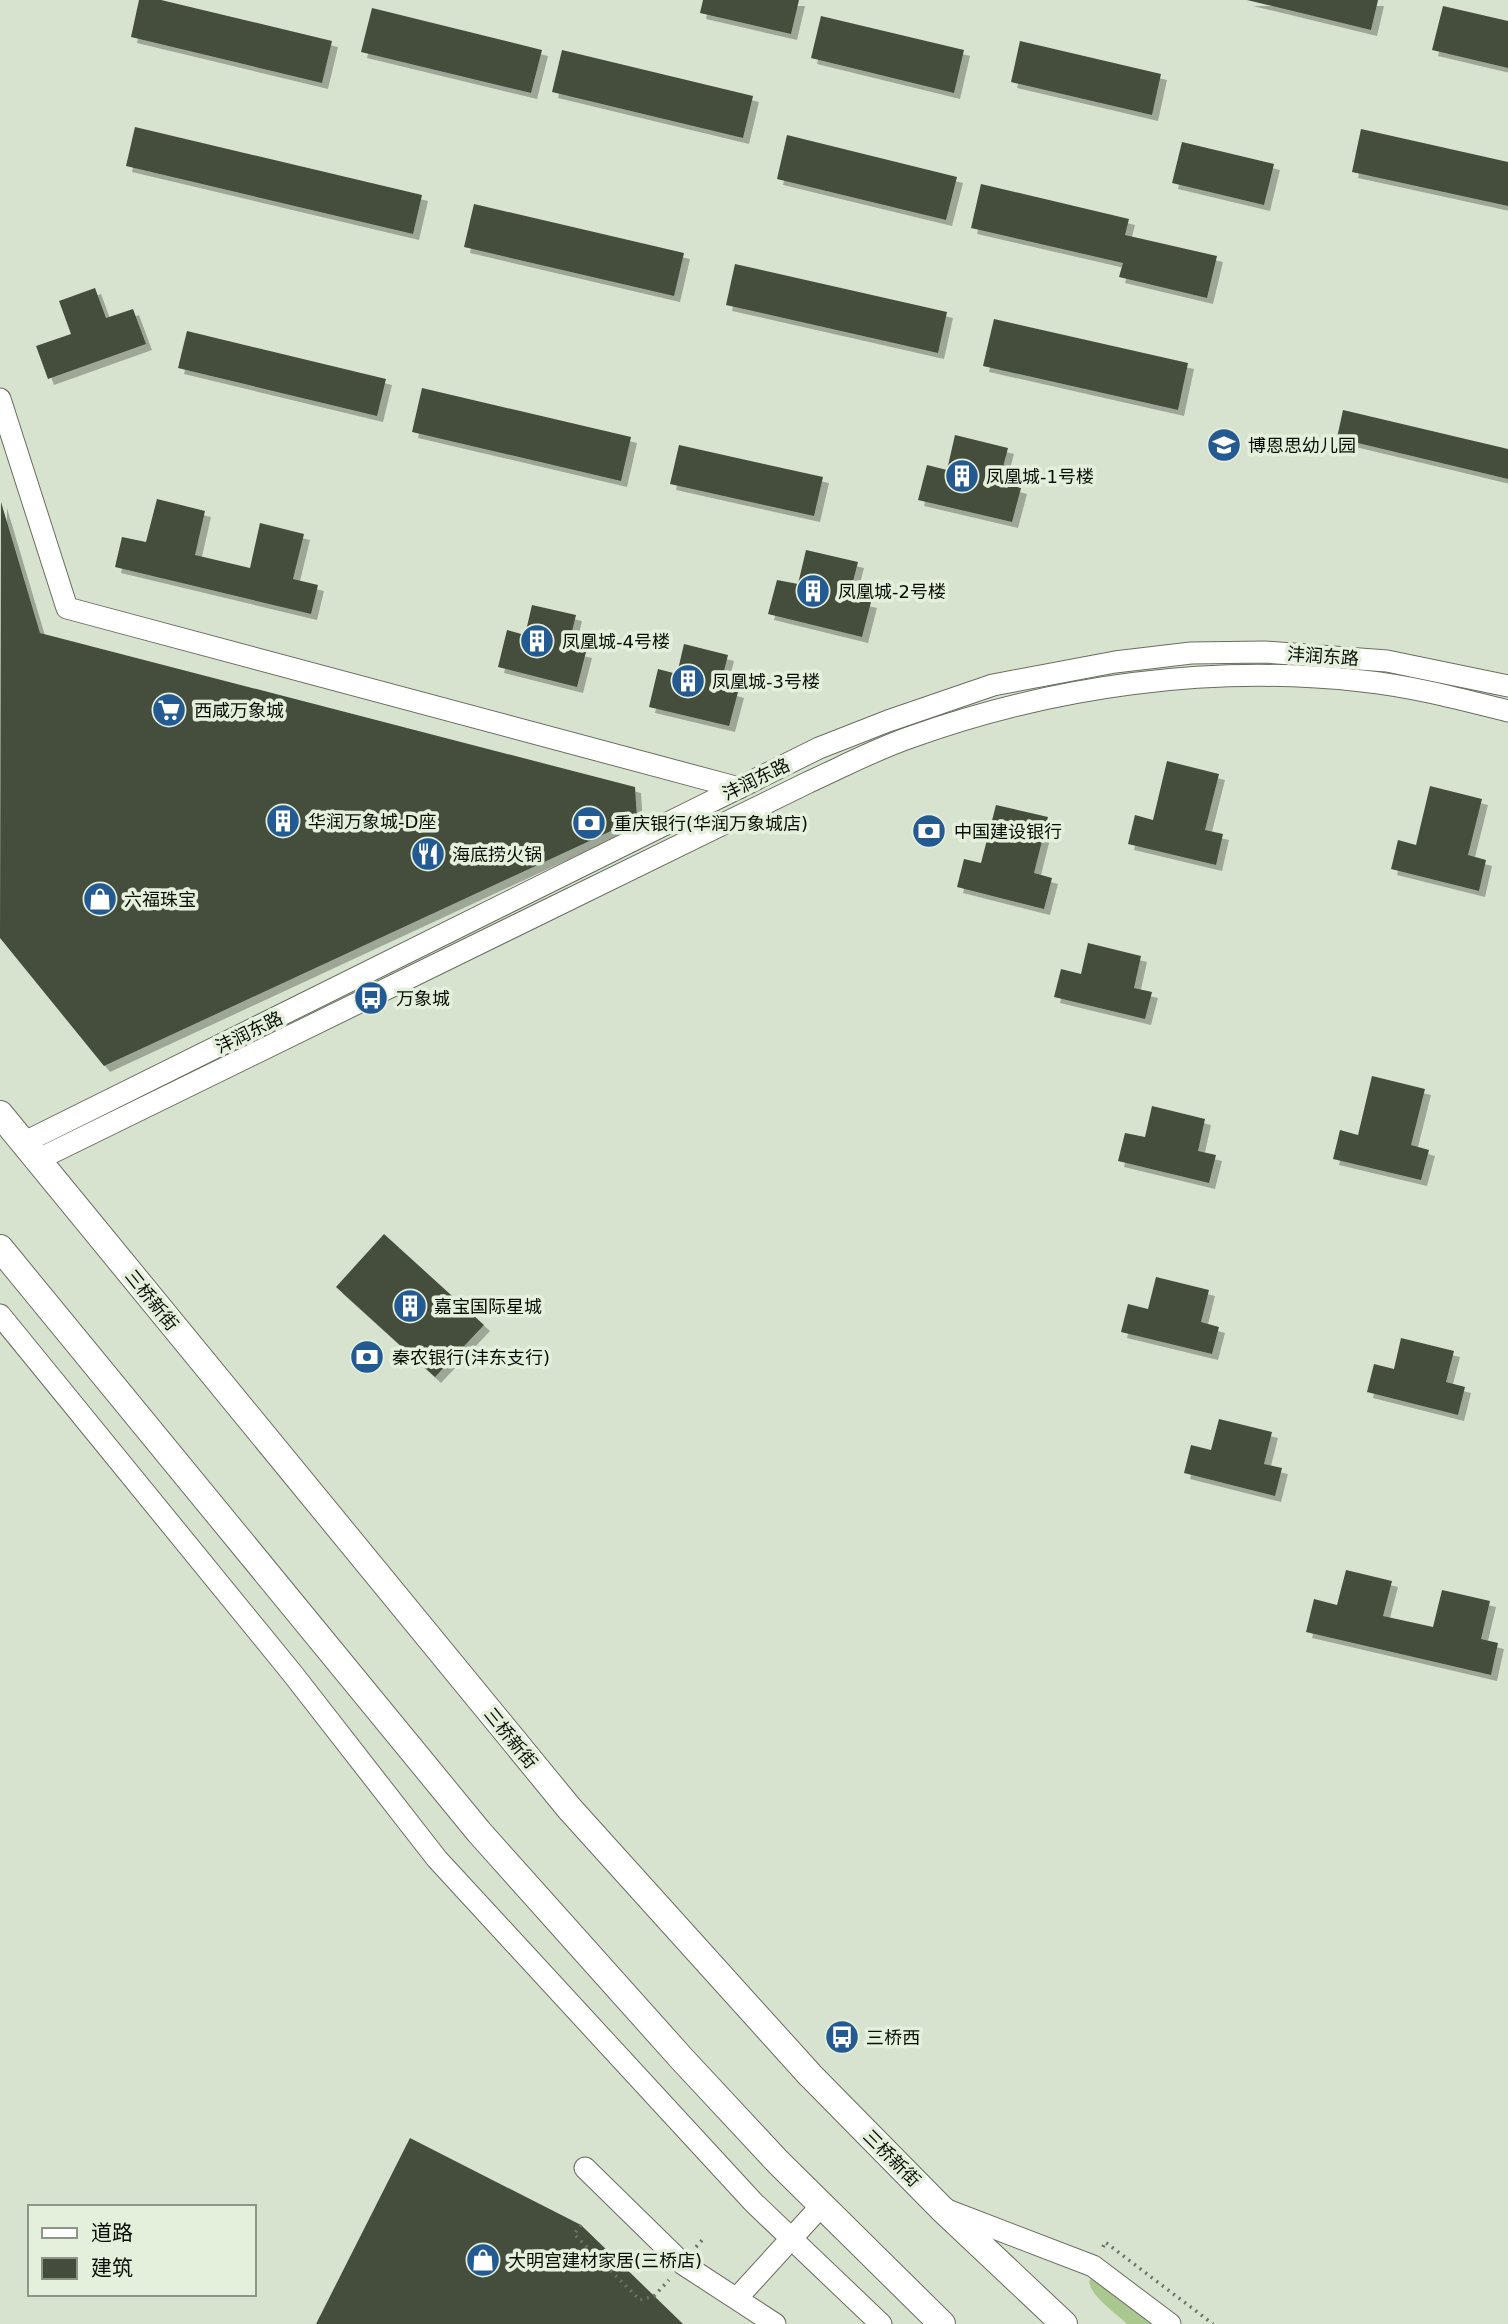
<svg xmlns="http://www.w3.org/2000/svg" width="1508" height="2324" font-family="'DejaVu Sans','Noto Sans SC',sans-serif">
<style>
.green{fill:#a9c78e}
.building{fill:#444d3d;filter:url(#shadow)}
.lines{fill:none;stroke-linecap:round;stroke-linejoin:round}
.minor-casing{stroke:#666f5e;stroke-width:23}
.major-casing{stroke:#666f5e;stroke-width:28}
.path{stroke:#6a7165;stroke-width:3.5;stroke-dasharray:2 5;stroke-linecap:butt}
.minor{stroke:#fff;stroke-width:21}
.major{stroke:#fff;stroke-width:26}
.labels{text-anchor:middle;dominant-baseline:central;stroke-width:7;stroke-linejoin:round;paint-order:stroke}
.poi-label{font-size:18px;fill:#090d07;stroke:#e5f0dc;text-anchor:start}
.street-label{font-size:18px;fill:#090d07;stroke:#e5f0dc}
</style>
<defs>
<filter id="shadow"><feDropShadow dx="6" dy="6" stdDeviation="0" flood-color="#0004"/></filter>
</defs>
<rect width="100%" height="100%" fill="#d8e3cf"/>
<!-- green -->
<path class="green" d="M1092,2278L1156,2324H1127C1116,2313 1091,2297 1089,2281Z"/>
<!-- building -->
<g class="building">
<polygon points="139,0 161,0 332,41 322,83 131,37"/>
<polygon points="703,0 799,0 791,34 700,13"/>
<polygon points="1247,0 1378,0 1371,30"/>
<polygon points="1443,6 1508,21 1508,68 1432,50"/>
<polygon points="372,8 542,50 531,93 361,52"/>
<polygon points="821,16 964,50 954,93 811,58"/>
<polygon points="1020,41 1161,74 1152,115 1011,82"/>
<polygon points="562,50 753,96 743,138 552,92"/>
<polygon points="135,127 422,195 413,234 126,166"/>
<polygon points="1361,129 1508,162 1508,206 1352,172"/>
<polygon points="787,135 957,177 946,220 777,179"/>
<polygon points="1182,142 1274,164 1264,205 1172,183"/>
<polygon points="981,184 1129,219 1125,235 1217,256 1207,298 1119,277 1123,263 971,228"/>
<polygon points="474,204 684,253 674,296 464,247"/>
<polygon points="735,264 947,312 938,353 726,305"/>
<polygon points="95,288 106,318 133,309 146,344 48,379 36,346 71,334 59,301"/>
<polygon points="994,319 1188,363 1178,410 983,366"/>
<polygon points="187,331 386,379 377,416 178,368"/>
<polygon points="422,388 631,437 621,481 412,432"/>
<polygon points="1343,410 1508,449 1508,479 1337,438"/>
<polygon points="955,435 1008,448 999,482 1021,488 1012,522 918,500 927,465 947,470"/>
<polygon points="679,445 823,477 814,516 670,484"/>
<polygon points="157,499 205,511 195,555 250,568 260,523 304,534 293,579 318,585 311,614 115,567 122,537 146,542"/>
<polygon points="1,502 40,633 635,787 637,819 104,1066 0,938"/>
<polygon points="806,550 858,562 849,597 871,602 862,637 768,614 777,580 798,584"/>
<polygon points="532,605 576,615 568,648 586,652 577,687 498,667 507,630 525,635"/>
<polygon points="684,644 728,655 720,687 738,692 729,726 649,707 658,669 677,674"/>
<polygon points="1167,761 1219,774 1205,830 1223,834 1216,865 1128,844 1135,815 1153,820"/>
<polygon points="1430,786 1482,799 1468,855 1486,860 1479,891 1391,869 1398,840 1416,845"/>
<polygon points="996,805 1048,817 1034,873 1052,878 1044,909 957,887 964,859 981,863"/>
<polygon points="1088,943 1141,956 1134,988 1152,992 1145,1019 1054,997 1061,969 1081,974"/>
<polygon points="1372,1076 1425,1089 1411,1145 1429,1150 1421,1180 1333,1159 1340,1130 1358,1135"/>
<polygon points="1152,1106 1205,1119 1198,1151 1216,1155 1209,1183 1118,1161 1125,1133 1145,1137"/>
<polygon points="384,1234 484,1325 435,1377 336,1287"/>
<polygon points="1156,1277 1209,1290 1201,1322 1219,1327 1212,1354 1121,1332 1128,1304 1148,1309"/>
<polygon points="1401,1338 1454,1351 1446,1382 1465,1387 1458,1415 1367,1392 1374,1364 1394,1369"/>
<polygon points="1219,1419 1272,1432 1264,1464 1282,1468 1275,1496 1184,1473 1191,1445 1211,1450"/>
<polygon points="1346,1570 1392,1581 1383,1616 1433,1627 1442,1590 1490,1601 1481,1639 1498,1643 1491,1675 1306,1632 1314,1599 1337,1605"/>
<polygon points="410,2138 581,2225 683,2324 316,2324"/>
</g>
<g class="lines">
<!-- minor casing -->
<g class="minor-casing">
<g id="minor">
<polyline points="0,399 67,608 739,788"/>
<polyline points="23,1143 819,748 888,721 993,685 1115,662 1191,653 1265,652 1387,661 1508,686"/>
<path d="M37,1160L809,782C842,767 876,749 911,737C1053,686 1211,664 1362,681C1411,686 1460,699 1508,711"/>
<polyline points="0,1315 292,1673 437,1859 754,2203 881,2324"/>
<polyline points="585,2168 683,2264 775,2324"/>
<polyline points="947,2210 1093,2266 1170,2324"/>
<polyline points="737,2298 822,2205"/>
</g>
</g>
<!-- major casing -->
<g class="major-casing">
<g id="major">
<polyline points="0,1114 569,1808 810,2075 941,2208 1064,2324"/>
<polyline points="0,1248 479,1832 682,2059 778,2162 942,2324"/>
</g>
</g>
<!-- path -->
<g class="path">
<polyline points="581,2225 574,2234 640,2300 654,2296 669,2280"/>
<polyline points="696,2247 704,2238"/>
<polyline points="1103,2247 1105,2242 1213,2324"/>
</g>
<!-- minor -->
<use href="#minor" class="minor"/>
<!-- major -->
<use href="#major" class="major"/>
</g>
<!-- icons -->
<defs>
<g id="school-disc" transform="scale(1.75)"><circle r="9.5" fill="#235a92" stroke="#e5f0dc"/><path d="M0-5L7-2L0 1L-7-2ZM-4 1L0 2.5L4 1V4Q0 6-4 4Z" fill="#fff"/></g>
<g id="building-disc" transform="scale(1.75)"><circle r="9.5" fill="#235a92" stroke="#e5f0dc"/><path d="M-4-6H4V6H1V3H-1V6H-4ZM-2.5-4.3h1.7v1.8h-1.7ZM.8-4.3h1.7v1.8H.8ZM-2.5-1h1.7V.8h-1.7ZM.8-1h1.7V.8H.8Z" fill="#fff"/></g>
<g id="supermarket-disc" transform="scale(1.75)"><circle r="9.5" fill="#235a92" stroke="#e5f0dc"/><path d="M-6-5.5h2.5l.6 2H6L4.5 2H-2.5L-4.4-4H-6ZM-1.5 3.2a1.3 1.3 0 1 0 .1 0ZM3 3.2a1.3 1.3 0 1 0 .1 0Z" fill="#fff"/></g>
<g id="bank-disc" transform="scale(1.75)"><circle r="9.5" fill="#235a92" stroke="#e5f0dc"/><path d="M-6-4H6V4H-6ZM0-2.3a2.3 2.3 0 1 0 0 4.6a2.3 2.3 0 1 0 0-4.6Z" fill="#fff"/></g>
<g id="restaurant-disc" transform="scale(1.75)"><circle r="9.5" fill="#235a92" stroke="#e5f0dc"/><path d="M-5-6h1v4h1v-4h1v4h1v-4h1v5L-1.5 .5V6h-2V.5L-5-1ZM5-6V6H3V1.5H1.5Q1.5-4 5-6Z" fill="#fff"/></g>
<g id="shop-disc" transform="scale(1.75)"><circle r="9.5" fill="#235a92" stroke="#e5f0dc"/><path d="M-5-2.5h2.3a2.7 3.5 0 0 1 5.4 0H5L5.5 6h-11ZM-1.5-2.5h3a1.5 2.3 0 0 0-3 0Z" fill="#fff"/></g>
<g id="bus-disc" transform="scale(1.75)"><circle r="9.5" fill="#235a92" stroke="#e5f0dc"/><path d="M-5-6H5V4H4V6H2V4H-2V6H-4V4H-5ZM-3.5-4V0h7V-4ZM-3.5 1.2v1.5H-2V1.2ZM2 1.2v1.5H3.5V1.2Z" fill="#fff"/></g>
</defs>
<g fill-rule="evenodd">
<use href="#school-disc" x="1224" y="445"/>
<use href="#building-disc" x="962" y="476"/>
<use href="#building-disc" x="813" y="591"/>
<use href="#building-disc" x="537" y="641"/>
<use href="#building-disc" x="688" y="681"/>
<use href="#supermarket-disc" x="169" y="710"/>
<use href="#building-disc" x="283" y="821"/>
<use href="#bank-disc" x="589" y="823"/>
<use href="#bank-disc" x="929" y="831"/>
<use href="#restaurant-disc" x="428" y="854"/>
<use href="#shop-disc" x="100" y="899"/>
<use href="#bus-disc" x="371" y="998"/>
<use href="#building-disc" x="410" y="1306"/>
<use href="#bank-disc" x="367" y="1357"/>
<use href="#bus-disc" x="842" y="2037"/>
<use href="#shop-disc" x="483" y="2260"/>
</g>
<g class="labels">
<!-- poi labels -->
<g class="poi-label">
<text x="1248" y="445">博恩思幼儿园</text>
<text x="986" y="476">凤凰城-1号楼</text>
<text x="838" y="591">凤凰城-2号楼</text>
<text x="562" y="641">凤凰城-4号楼</text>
<text x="712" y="681">凤凰城-3号楼</text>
<text x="194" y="710">西咸万象城</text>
<text x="308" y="821">华润万象城-D座</text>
<text x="614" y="823">重庆银行(华润万象城店)</text>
<text x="954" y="831">中国建设银行</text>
<text x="452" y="854">海底捞火锅</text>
<text x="124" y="899">六福珠宝</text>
<text x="396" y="998">万象城</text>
<text x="434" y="1306">嘉宝国际星城</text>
<text x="392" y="1357">秦农银行(沣东支行)</text>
<text x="866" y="2037">三桥西</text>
<text x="508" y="2260">大明宫建材家居(三桥店)</text>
</g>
<!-- street labels -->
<g class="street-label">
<text transform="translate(1323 656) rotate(4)">沣润东路</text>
<text transform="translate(756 779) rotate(-26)">沣润东路</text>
<text transform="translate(249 1032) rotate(-26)">沣润东路</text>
<text transform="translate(152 1300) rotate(51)">三桥新街</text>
<text transform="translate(511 1738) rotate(51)">三桥新街</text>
<text transform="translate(892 2158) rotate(45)">三桥新街</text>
</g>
</g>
<!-- legend -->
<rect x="28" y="2205" width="228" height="91" fill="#e5f0dc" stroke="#8d9587" stroke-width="2"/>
<rect x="42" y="2228" width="35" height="10" fill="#ffffff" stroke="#8d9587" stroke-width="2"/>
<text x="91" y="2240" font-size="21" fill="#090d07">道路</text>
<rect x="42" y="2258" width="35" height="21" fill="#444d3d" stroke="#8d9587" stroke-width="2"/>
<text x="91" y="2275" font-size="21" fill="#090d07">建筑</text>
</svg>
